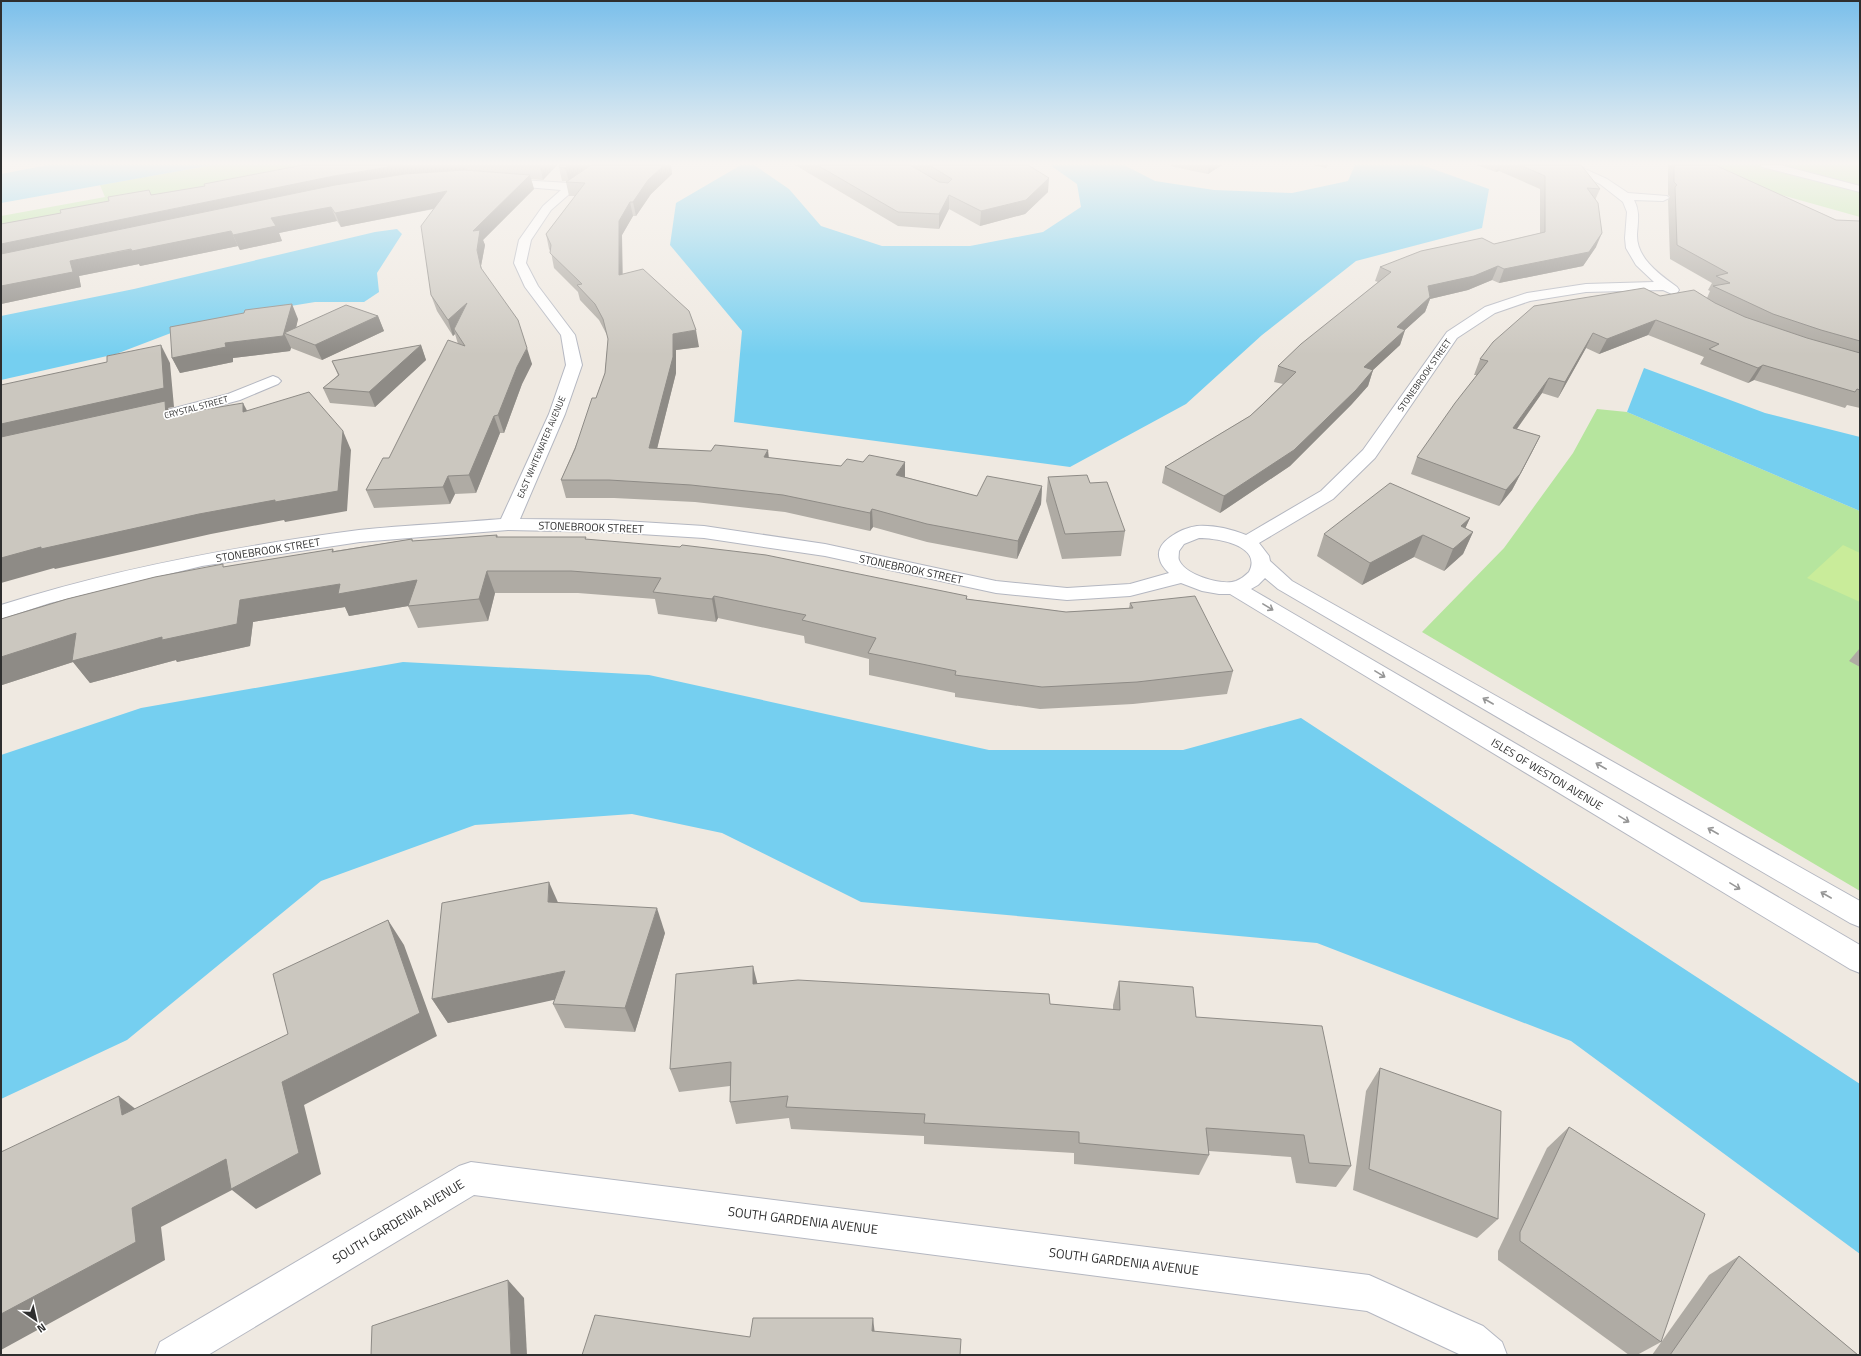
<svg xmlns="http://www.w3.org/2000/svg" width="1861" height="1356" font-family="'Titillium Web',sans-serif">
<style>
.green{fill:#b6e59e}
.pitch{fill:#c9ec9a}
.water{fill:#75cff0}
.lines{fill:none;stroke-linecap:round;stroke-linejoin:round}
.minor-casing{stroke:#b4b7c1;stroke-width:2}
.minor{fill:#fff;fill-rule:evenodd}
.wall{fill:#afaba4}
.shaded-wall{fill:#8e8b86}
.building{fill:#cbc7bf;stroke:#8e8b86}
.oneway{stroke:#969696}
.labels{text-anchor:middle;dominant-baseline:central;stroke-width:3.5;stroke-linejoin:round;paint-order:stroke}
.far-street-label{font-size:9px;fill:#2e2e2e;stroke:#fff}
.street-label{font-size:11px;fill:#2e2e2e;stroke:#fff}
.near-street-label{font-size:13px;fill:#2e2e2e;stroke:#fff}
</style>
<rect width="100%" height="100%" fill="#efe9e1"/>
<!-- green -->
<g class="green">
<polygon points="213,165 341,165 1,228 1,216 105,197 100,185"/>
<polygon points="1674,165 1860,165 1860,217"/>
<polygon points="1597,409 1627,412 1860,511 1860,891 1422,632 1504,548 1573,453"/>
</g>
<!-- pitch -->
<polygon class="pitch" points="1843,545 1860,553 1860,602 1807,578"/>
<!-- water -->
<g class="water">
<polygon points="48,165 213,165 1,203 1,174"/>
<polygon points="741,165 754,165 789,189 821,226 882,246 970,246 1043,232 1081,207 1077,184 1050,165 1124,165 1155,181 1214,190 1292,193 1348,181 1355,165 1422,165 1489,189 1482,228 1356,261 1262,335 1186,404 1070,467 734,422 742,331 670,245 676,203"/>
<polygon points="397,229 402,234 377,273 379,292 364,302 315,302 254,312 171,333 116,354 1,380 1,316 134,289 375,232"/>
<polygon points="1644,368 1765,413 1860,437 1860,511 1627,412"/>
<polygon points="403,662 649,675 989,750 1183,750 1301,718 1860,1084 1860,1254 1571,1041 1317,943 861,902 722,833 632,814 475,825 321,881 127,1040 1,1099 1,755 141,708"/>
</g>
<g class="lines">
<!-- minor casing -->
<g class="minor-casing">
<g id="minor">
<path d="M598,165H611L575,189L551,210L531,240L526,263L538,286L575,335L582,365L565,414L520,519L608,520L704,526L825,544L996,581L1067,588L1130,584L1169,573C1166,570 1161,565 1160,560C1153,542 1182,528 1197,526C1213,525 1231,529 1246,535L1321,491L1363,450L1447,332L1485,307L1527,293L1586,284L1654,282L1636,265L1626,248L1625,238L1627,212L1623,202L1600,184L1561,165H1576L1607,179L1628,193L1667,196L1669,198L1663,201L1634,200C1640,211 1638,221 1637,234C1636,258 1659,274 1677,287L1679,290L1677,293L1672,294L1663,290L1586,292L1530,301L1495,313L1457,338L1375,458L1333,499L1259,543L1269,556L1270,561L1292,581L1860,901V927L1850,923L1278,589L1265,578L1258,585L1251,589L1860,945V973L1850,969L1230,594H1219L1202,591L1181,583L1130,596L1067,600L996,593L825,556L704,538L608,532L508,530L360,542L202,566L50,603L1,619V605C117,568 238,546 359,530C406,525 454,523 501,519L549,414L566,365L561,335L525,287L514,263L519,240L543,206L561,190L503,185L497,182L503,179L569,183ZM1199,538C1216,538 1263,545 1249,572C1245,576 1241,579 1236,581C1222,586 1185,575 1179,560C1178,558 1179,554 1179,551L1184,544Z"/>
<polygon points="1761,165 1780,165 1860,186 1860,192 1762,167"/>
<polygon points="273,376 278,378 281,381 278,384 240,400 143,426 137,424 135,421 137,418 228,394"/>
<polygon points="471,1162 1369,1275 1483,1326 1502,1342 1507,1355 1461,1355 1367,1311 474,1195 208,1355 155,1355 160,1342 459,1166"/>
</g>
</g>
<!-- minor -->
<use href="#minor" class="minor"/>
</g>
<!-- wall -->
<g class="wall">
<polygon points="303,165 557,165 543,180 531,179 534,189 483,240 485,245 481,266 482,270 532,364 522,384 504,433 500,433 476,493 455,494 450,504 374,508 366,490 389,458 458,344 455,334 453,336 437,311 431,295 434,209 341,227 337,221 279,233 282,241 240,250 238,246 140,266 139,264 79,276 81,287 1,304 1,224 61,213 109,201 149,190 152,195 205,186"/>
<polygon points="559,165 671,165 672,174 651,194 636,216 633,216 622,235 622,274 699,347 676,350 676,373 657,448 769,458 905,477 977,496 1042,486 1041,504 1017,559 927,542 873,527 870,531 785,512 695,502 614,498 566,498 561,480 596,398 605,373 608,339 607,335 599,320 580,300 578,292 554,268 551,252 549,249 546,234 575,196 569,196 566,182 567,181 562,181 559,167"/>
<polygon points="795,165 1028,165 1048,192 1025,214 980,226 949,209 939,229 898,226"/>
<polygon points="1170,165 1222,165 1208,174 1174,167"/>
<polygon points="1312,165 1328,165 1326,168"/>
<polygon points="1476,165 1581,165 1600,189 1595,200 1596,247 1583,266 1499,283 1492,280 1468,290 1430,299 1425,312 1405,330 1400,345 1373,370 1368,386 1351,405 1290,466 1220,513 1162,483 1165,467 1250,416 1283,384 1274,382 1278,366 1378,282 1375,281 1380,267 1494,244 1540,233 1540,189 1499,171 1496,172"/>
<polygon points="1668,165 1715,165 1836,220 1860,221 1860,408 1847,405 1845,408 1754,380 1748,383 1700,364 1704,357 1648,335 1599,354 1586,348 1558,398 1542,393 1517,429 1540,436 1532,452 1512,490 1499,506 1411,474 1417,457 1477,375 1474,375 1480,359 1660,296 1707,298 1710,291 1708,290 1712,283 1670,259 1668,200 1670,197 1668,195"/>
<polygon points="378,316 384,331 322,360 291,348 290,351 233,358 233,362 180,373 172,358 298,319 296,327"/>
<polygon points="421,345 426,360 375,407 330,403 323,388 338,375 332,361"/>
<polygon points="1048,477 1090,483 1125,531 1121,556 1062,559 1046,501"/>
<polygon points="1470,518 1465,528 1473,532 1463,554 1444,571 1414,557 1362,585 1317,556 1324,534"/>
<polygon points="497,535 498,537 586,539 967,596 967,599 1066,612 1129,608 1130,603 1233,671 1227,694 1133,704 1040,709 955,697 955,693 869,675 869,659 805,643 804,636 718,618 716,622 658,614 655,599 578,593 495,593 488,621 418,628 408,606 349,616 345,607 253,622 250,646 177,662 176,660 90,683 73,662 2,685 1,683 1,619 225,567 333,549 334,551 412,539 413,541"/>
<polygon points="1860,648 1860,667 1849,661"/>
<polygon points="557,902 665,933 635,1032 565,1028 553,1004 555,999 448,1023 432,999"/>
<polygon points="1119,981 1196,1017 1351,1166 1336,1187 1296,1183 1291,1157 1209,1151 1209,1155 1199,1175 1074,1164 1074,1153 924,1144 924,1136 791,1129 789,1118 736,1124 730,1102 730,1086 679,1092 670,1069 757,984 1050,1004 1113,1010 1113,1005"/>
<polygon points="1380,1068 1498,1219 1477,1238 1353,1190 1366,1091"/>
<polygon points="1569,1127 1661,1342 1637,1355 1629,1355 1498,1260 1498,1251 1547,1148"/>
<polygon points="1739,1256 1858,1355 1652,1355 1709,1275"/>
</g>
<!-- shaded-wall -->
<g class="shaded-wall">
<polygon points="401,165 465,165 468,174 1,261 1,244 334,176"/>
<polygon points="541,165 557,165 543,180 540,166"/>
<polygon points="570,165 594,165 569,181 565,168"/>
<polygon points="664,165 671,165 672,174 651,194 636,216 633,202 648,180"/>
<polygon points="1209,165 1222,165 1208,174"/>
<polygon points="1498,165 1501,165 1499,171 1496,172"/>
<polygon points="530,175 534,189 483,240 485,245 481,266 485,284 477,250 473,231"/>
<polygon points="1049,178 1048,192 1025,214 980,226 981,211"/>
<polygon points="447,191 452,205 341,227 335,213"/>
<polygon points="949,195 949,209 939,229 939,214"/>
<polygon points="630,202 633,216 622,235 623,290 619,275 619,221"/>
<polygon points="331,207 337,221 279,233 282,241 240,250 233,235 271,218"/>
<polygon points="231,231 238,246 140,266 139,264 79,276 81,287 1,304 1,286 70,261"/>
<polygon points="1602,233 1596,247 1583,266 1499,283 1504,269"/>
<polygon points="1498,266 1492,280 1468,290 1430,299 1425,312 1405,330 1400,345 1359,383 1364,367 1397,327 1428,286"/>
<polygon points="467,303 454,329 455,334 453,336 448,320"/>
<polygon points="292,304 298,319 294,337 284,333 291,348 290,351 233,358 233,362 180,373 172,358 225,343"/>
<polygon points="378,316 384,331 322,360 315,345"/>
<polygon points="1656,320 1648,335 1599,354 1607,339"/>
<polygon points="696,330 699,347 676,350 676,373 653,465 649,448 673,334"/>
<polygon points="1593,333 1586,348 1558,398 1565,382"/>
<polygon points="161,345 170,363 174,407 168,408 175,420 1,446 1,424"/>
<polygon points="421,345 426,360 375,407 369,392"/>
<polygon points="527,348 532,364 522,384 504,433 498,415 517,367"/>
<polygon points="1763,365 1754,380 1748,383 1758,368"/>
<polygon points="1373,370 1368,386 1351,405 1290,466 1220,513 1224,496"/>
<polygon points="1549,378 1542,393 1506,444 1513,428"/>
<polygon points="243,403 253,422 243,412"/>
<polygon points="494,416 500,433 476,493 469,475"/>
<polygon points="343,431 351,450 347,511 285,522 284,520 211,534 55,569 54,568 1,583 1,558"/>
<polygon points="1540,436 1532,452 1512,490 1499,506 1506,490"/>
<polygon points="768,450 770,468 764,457"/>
<polygon points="905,462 905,479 896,475"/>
<polygon points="448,476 455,494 450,504 443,487"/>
<polygon points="1042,486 1041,504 1017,559 1018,541"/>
<polygon points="872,509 873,527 870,531 870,513"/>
<polygon points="1470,518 1460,540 1461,526"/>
<polygon points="1473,532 1463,554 1444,571 1453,549"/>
<polygon points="1423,535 1414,557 1362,585 1370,563"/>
<polygon points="487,571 495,593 488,621 479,599"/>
<polygon points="417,580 426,603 349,616 345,607 253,622 250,646 177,662 176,660 90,683 73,662 2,685 1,683 1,657 76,633 240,600 340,584"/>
<polygon points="714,596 718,618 716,622 712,599"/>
<polygon points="549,882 560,907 548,902"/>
<polygon points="657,908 665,933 635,1032 625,1008"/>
<polygon points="388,920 404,945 437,1036 304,1105 321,1174 256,1209 232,1190 161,1227 165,1260 1,1350 1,1314 132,1208 282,1082"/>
<polygon points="753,966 759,990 753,984"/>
<polygon points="565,971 576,995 448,1023 432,999"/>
<polygon points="119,1096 147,1118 122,1115"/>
<polygon points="508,1280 524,1298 527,1355 511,1355"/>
<polygon points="873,1318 875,1335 872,1331"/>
</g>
<!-- building -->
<g class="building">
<polygon points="303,165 401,165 334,176 1,244 1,224 61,213 60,210 109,201 108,197 149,190 151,195 205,186 204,184"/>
<polygon points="559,165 570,165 565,168 559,167"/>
<polygon points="591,165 664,165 648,180 633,202 630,202 619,221 619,275 643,269 689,311 696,330 673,334 673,357 649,448 711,451 715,445 768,450 764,457 841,466 847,459 863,462 869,455 905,462 896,475 977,496 987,476 1042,486 1018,541 927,524 872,509 870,513 783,495 691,485 609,480 561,480 575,449 592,398 596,398 605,373 608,339 603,319 595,304 577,285 582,284 550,253 551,245 546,234 585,183 566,182"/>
<polygon points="817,165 910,165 939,182 948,183 952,179 929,165 1028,165 1049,178 1026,200 981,211 949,195 939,214 898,212"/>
<polygon points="1520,165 1581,165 1600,189 1587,188 1598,203 1602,233 1589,252 1504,269 1498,266 1474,276 1428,286 1430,297 1397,327 1405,330 1364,367 1373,370 1356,390 1294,450 1224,496 1165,467 1250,416 1262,405 1296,372 1278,366 1301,344 1391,272 1380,267 1421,251 1482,238 1494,244 1545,232 1545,176"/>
<polygon points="1674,165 1715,165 1836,220 1860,221 1860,341 1821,330 1773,314 1713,286 1730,283 1716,276 1728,273 1677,245 1675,187 1677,185 1674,182"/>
<polygon points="464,170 530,175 473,231 480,230 477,250 481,268 518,320 527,348 517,367 498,415 494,416 469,475 448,476 443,487 366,490 383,458 389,458 448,340 465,346 454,329 467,303 448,320 431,295 421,226 447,191 335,213 331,207 271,218 276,226 233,235 231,231 132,251 131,249 70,261 73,272 1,286 1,254 335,185 405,174"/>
<polygon points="1644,288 1660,296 1694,290 1715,303 1745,317 1807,338 1860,353 1860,390 1857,389 1855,392 1763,365 1758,368 1709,349 1719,344 1656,320 1607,339 1593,333 1565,382 1549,378 1513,428 1540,436 1520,474 1506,490 1417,457 1455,403 1488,361 1480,359 1493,342 1534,306"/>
<polygon points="292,304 283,336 225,343 226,347 172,358 170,327 244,313 245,310"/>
<polygon points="346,305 378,316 315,345 284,333"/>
<polygon points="161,345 164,388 1,424 1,385 107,362 107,356"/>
<polygon points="421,345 369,392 323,388 339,375 332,361"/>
<polygon points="309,392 343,431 338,491 275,502 275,500 199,514 41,549 41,547 1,558 1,437 165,401 166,416 243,403 243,412"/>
<polygon points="1087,475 1090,483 1107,482 1125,531 1065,534 1048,477"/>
<polygon points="1390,483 1470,518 1461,526 1473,532 1453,549 1423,535 1370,563 1324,534"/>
<polygon points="497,535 496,537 586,537 585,539 680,547 682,545 766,555 967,596 966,599 1066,612 1133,608 1130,603 1195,596 1233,671 1137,682 1042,687 955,675 956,671 868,653 876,638 802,620 806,615 714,596 712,599 653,592 661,578 571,571 487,571 479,599 408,606 417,580 338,594 340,584 240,600 237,624 162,640 162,637 72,661 76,633 1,657 1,619 67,599 155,577 223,564 223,567 333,549 332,552 412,539 412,541"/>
<polygon points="549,882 548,902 657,908 625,1008 553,1004 565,971 432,999 442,903"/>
<polygon points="388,920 420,1013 282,1082 299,1153 231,1189 226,1159 132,1208 136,1242 1,1314 1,1152 119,1096 122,1115 288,1034 273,974"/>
<polygon points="753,966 753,984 798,980 1049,994 1050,1004 1120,1010 1119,981 1193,987 1196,1017 1322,1026 1351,1166 1309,1163 1304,1135 1206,1128 1209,1155 1079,1143 1079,1132 924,1123 925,1114 786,1107 788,1096 730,1102 731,1062 670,1069 676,974"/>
<polygon points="1380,1068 1501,1111 1498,1219 1369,1169"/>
<polygon points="1569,1127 1705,1214 1661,1342 1520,1241 1520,1232"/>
<polygon points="1739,1256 1858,1355 1670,1355"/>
<polygon points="508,1280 511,1355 371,1355 372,1326"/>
<polygon points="595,1315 750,1337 753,1318 873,1318 872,1331 961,1339 960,1355 582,1355"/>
</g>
<!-- one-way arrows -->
<defs><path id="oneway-shaft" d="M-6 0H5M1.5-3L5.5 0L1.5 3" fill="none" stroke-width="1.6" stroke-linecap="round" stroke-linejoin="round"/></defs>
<g class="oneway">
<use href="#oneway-shaft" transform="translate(1268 607) rotate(31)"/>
<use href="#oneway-shaft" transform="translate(1380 674) rotate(31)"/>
<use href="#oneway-shaft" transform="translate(1488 701) rotate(-150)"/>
<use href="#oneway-shaft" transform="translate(1601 766) rotate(-150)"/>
<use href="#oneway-shaft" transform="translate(1624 819) rotate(31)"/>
<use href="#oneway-shaft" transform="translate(1713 831) rotate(-150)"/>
<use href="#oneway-shaft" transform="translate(1735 886) rotate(31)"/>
<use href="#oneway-shaft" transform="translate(1826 895) rotate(-150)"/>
</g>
<!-- sky -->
<linearGradient id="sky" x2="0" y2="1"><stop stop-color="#7abfeb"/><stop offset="0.46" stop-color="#f8f5f2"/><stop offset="1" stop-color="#f8f5f2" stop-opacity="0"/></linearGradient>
<rect width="1861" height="355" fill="url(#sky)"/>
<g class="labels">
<!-- far-street labels -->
<g class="far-street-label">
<text transform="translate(1424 375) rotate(-55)">STONEBROOK STREET</text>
<text transform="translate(196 407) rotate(-15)">CRYSTAL STREET</text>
<text transform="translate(541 447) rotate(-67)">EAST WHITEWATER AVENUE</text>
</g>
<!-- street labels -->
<g class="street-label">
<text transform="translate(591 527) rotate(2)">STONEBROOK STREET</text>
<text transform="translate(268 550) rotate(-9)">STONEBROOK STREET</text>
<text transform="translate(911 569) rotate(12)">STONEBROOK STREET</text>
<text transform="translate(1547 774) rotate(31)">ISLES OF WESTON AVENUE</text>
</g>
<!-- near-street labels -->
<g class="near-street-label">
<text transform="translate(803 1220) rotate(7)">SOUTH GARDENIA AVENUE</text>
<text transform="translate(398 1221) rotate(-31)">SOUTH GARDENIA AVENUE</text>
<text transform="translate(1124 1261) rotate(7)">SOUTH GARDENIA AVENUE</text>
</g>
</g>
<!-- border -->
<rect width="1861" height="1356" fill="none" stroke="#2e2e2e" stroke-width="4"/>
<!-- north arrow -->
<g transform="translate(36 1320) rotate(146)" stroke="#ffffff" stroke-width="3" paint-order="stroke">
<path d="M0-3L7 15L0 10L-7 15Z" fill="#2e2e2e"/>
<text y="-6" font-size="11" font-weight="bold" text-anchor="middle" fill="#2e2e2e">N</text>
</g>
</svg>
